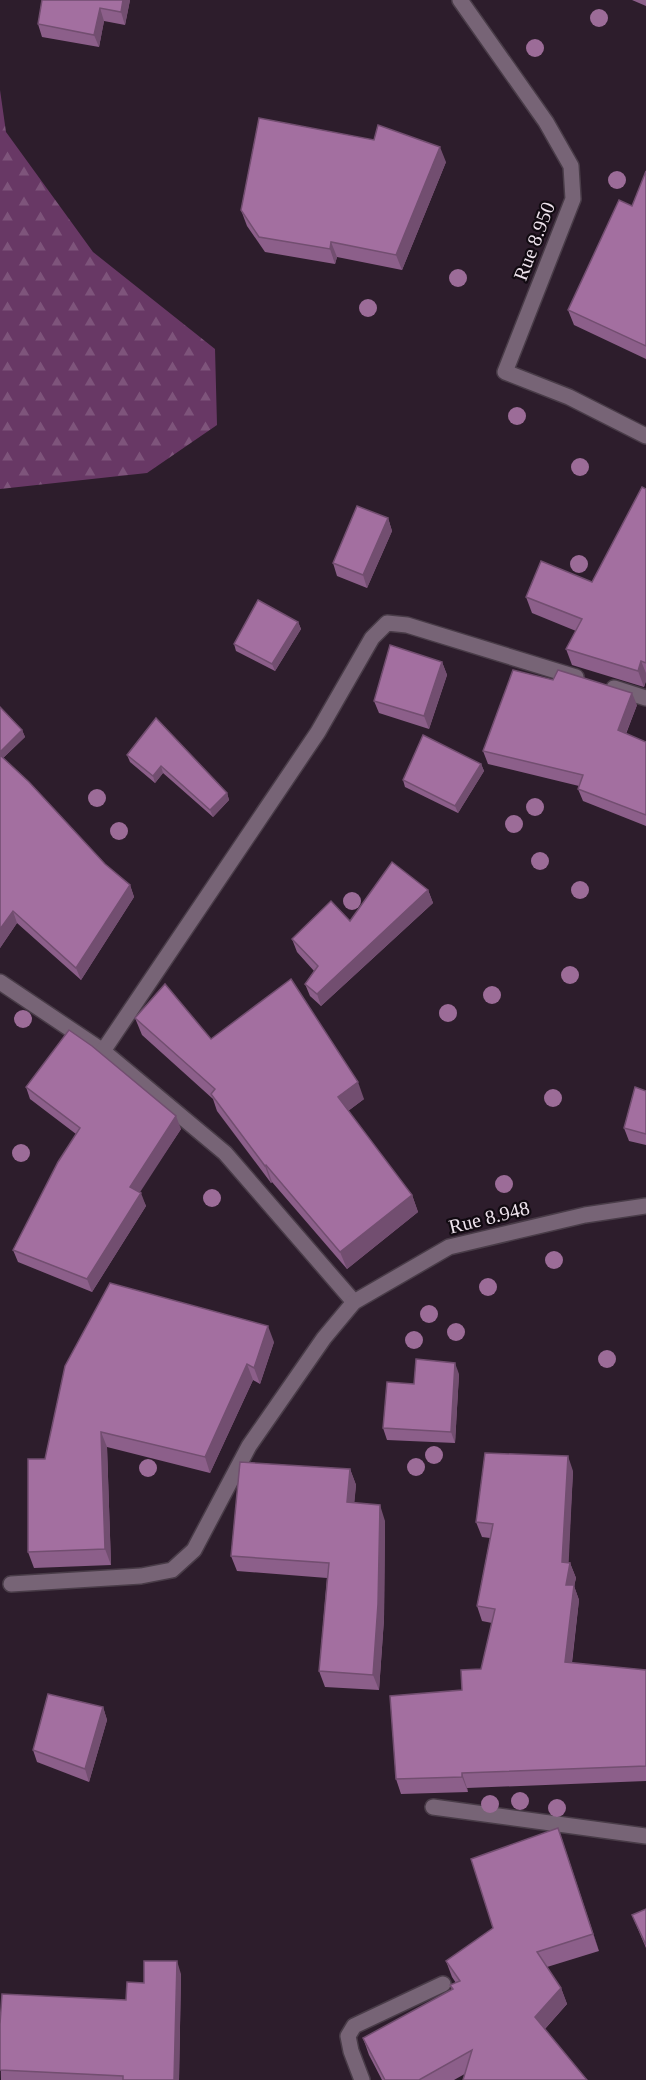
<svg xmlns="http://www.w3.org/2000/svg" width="646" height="2080" font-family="'Times New Roman',serif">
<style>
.forest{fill:url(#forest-firs)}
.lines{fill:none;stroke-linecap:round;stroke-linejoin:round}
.minor-casing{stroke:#493c48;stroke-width:18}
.minor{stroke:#776476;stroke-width:15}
.tree{fill:#9c6c98}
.wall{fill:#8c5f8a}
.shaded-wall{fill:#724e70}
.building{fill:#a36fa0;stroke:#724e70;stroke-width:1.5}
.labels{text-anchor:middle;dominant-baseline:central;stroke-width:4.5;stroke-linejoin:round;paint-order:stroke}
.street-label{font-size:20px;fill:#ede2ec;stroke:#110a11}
</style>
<defs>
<pattern id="forest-firs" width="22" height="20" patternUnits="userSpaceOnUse" patternTransform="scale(1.5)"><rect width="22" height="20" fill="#683865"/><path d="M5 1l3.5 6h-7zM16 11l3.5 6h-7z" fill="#7e547b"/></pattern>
</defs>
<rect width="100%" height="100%" fill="#2d1d2c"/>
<!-- forest -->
<polygon class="forest" points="0,90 6,132 93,252 215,349 217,425 147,473 0,489"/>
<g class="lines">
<!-- minor casing -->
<g class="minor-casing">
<g id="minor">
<polyline points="460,0 546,122 571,166 573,199 505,372 569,397 646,436"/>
<polyline points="614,688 646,698"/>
<polyline points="0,982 103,1051 225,1153 354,1302"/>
<polyline points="103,1051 318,732 372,638 387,623 407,625 576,677"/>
<polyline points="11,1584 141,1576 172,1570 194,1550 249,1446 324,1338 354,1302 449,1247 585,1215 646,1206"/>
<polyline points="433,1807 646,1836"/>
<polyline points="362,2080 351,2051 348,2036 354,2026 443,1984"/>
</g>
</g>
<!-- minor -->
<use href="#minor" class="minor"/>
</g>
<!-- trees -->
<g class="tree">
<circle cx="599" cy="18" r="9"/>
<circle cx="535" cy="48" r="9"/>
<circle cx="617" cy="180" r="9"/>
<circle cx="458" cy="278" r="9"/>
<circle cx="368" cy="308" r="9"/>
<circle cx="517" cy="416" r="9"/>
<circle cx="580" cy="467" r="9"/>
<circle cx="579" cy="564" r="9"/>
<circle cx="97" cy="798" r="9"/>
<circle cx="535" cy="807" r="9"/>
<circle cx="514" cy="824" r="9"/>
<circle cx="119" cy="831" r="9"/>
<circle cx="540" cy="861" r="9"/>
<circle cx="580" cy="890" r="9"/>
<circle cx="352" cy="901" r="9"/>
<circle cx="570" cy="975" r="9"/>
<circle cx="492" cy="995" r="9"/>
<circle cx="448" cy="1013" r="9"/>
<circle cx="23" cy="1019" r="9"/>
<circle cx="553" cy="1098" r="9"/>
<circle cx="21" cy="1153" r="9"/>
<circle cx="504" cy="1184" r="9"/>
<circle cx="212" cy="1198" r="9"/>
<circle cx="554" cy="1260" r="9"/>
<circle cx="488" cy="1287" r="9"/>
<circle cx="429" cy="1314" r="9"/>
<circle cx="456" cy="1332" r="9"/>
<circle cx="414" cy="1340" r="9"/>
<circle cx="607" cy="1359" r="9"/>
<circle cx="434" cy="1455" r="9"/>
<circle cx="416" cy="1467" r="9"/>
<circle cx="148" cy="1468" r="9"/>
<circle cx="520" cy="1801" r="9"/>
<circle cx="490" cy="1804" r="9"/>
<circle cx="557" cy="1808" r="9"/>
</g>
<!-- wall -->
<g class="wall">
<polygon points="130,0 125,25 104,21 99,47 42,37 38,24"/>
<polygon points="632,0 646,0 646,6"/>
<polygon points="446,162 402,270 337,257 335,264 265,252 247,226 241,210"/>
<polygon points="646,171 646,359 574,325 568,310 632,206"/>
<polygon points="646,489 646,681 644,687 572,665 566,649 576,631 532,613 526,597 592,582"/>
<polygon points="388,518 392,531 367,588 337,576 333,563"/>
<polygon points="298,622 301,629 275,671 236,651 234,644"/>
<polygon points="442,662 447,675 429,729 379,713 374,701"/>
<polygon points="637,705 626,734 646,742 646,826 583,801 578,789 579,786 488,764 483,751"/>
<polygon points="0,707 22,730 25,737 3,758 105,864 130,885 134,897 81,980 17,923 0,948"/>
<polygon points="156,718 227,793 229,800 213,817 163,773 155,783 130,762 127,755"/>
<polygon points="481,764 484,771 458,813 405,787 403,780"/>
<polygon points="428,890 433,903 321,1006 310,996 305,984 314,971 297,952 292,939 350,921"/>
<polygon points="135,1018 211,1039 364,1099 348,1111 412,1195 418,1212 347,1269 272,1182 271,1183 217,1111 213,1099 142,1035"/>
<polygon points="26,1087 181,1129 139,1192 146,1206 92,1292 18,1262 13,1250 76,1134 30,1099"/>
<polygon points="646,1091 646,1145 629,1141 624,1128"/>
<polygon points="274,1342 260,1384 253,1380 210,1473 107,1447 111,1565 34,1568 28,1552 45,1459"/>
<polygon points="459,1374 455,1443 387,1440 383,1428 414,1384"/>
<polygon points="350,1469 356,1485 354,1503 385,1521 384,1619 379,1690 325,1687 319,1671 327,1578 237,1571 231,1556"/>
<polygon points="573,1471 568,1562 570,1563 576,1578 574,1586 579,1600 572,1663 646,1670 646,1781 467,1788 468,1792 401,1794 396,1779 462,1690 481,1669 492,1623 482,1621 477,1606 490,1538 482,1537 476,1522"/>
<polygon points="103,1707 107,1720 89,1782 37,1762 33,1750"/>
<polygon points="558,1828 599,1951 547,1967 561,1988 567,2004 545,2029 454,2080 382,2080 369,2055 363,2038 452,1990 450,1985 456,1983 452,1977 446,1961 493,1928"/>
<polygon points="646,1909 646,1948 632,1915"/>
<polygon points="181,1974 179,2080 1,2080 0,2024 126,2000 144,1983"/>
</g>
<!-- shaded-wall -->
<g class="shaded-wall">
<polygon points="123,0 130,0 125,25 121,12"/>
<polygon points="100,8 104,21 99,47 94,35"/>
<polygon points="440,147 446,162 402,270 396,255"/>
<polygon points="331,242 337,257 335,264 330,249"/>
<polygon points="388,518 392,531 367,588 363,575"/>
<polygon points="298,622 301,629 275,671 272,664"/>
<polygon points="641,661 646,673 646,681 644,687 638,671"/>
<polygon points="442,662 447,675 429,729 424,716"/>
<polygon points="632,693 637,705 622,743 618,730"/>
<polygon points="22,730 25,737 0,761 0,752"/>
<polygon points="481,764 484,771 458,813 455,806"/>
<polygon points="161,766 163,773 155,783 153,776"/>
<polygon points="227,793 229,800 213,817 210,810"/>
<polygon points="130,885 134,897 81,980 76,968"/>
<polygon points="428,890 433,903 321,1006 317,994"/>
<polygon points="13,911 17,923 0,948 0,929"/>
<polygon points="358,1082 364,1099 344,1114 338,1097"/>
<polygon points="176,1116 181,1129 135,1200 130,1187"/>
<polygon points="266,1165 272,1182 271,1183 265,1166"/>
<polygon points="141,1193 146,1206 92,1292 87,1279"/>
<polygon points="412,1195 418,1212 347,1269 340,1252"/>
<polygon points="268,1326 274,1342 260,1384 254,1368"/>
<polygon points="455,1363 459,1374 455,1443 451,1432"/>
<polygon points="247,1364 253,1380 210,1473 205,1457"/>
<polygon points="101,1432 107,1447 111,1565 105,1549"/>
<polygon points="568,1456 573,1471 568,1577 562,1562"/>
<polygon points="350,1469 356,1485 353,1517 347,1502"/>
<polygon points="380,1505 385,1521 384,1619 379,1690 373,1675"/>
<polygon points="570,1563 576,1578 574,1586 579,1600 570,1677 565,1662 566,1585"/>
<polygon points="103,1707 107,1720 89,1782 85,1769"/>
<polygon points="462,1773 467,1788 468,1792 462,1777"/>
<polygon points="558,1828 564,1845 599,1951 593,1934"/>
<polygon points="177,1961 181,1974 179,2080 174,2080"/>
<polygon points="561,1988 567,2004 541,2033 535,2017"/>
</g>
<!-- building -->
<g class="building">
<polygon points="42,0 123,0 121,12 100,8 94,35 38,24"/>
<polygon points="259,118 374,140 378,125 440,147 396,255 331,242 330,249 259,237 241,210"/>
<polygon points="646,171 646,346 568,310 619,200 632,206"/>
<polygon points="642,487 646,489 646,663 641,661 638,671 566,649 582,619 526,597 541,561 592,582"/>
<polygon points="357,506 388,518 363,575 333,563"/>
<polygon points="258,600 298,622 272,664 234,644"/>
<polygon points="390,645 442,662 424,716 374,701"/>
<polygon points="513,670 553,680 558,670 632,693 618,730 646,742 646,815 578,789 583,775 483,751"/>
<polygon points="0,707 22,730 0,752"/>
<polygon points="156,718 227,793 210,810 161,766 153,776 127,755"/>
<polygon points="423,735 481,764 455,806 403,780"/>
<polygon points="0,755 29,782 105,864 130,885 76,968 13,911 0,929"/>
<polygon points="392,862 428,890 317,994 305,984 318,966 292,939 331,901 350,921"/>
<polygon points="291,979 358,1082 338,1097 412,1195 340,1252 266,1165 265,1166 211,1094 215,1089 135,1018 165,984 211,1039"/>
<polygon points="69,1030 92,1046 176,1116 130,1187 141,1193 87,1279 13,1250 58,1162 80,1128 26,1087"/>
<polygon points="635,1087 646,1091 646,1134 624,1128"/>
<polygon points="110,1283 268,1326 254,1368 247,1364 205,1457 101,1432 105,1549 28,1552 28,1459 45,1459 65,1366"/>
<polygon points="416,1359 455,1363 451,1432 383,1428 387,1382 414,1384"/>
<polygon points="485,1453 568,1456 562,1562 570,1563 566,1585 574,1585 565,1662 646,1670 646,1766 462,1773 462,1777 396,1779 390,1696 462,1690 461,1670 481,1669 495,1609 477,1606 493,1524 476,1522"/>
<polygon points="240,1462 350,1469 347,1502 380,1505 378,1604 373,1675 319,1671 329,1563 231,1556"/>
<polygon points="48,1694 103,1707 85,1769 33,1750"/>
<polygon points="558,1828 593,1934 537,1952 561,1988 535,2017 587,2080 463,2080 472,2050 419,2080 385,2080 363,2038 453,1989 450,1985 460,1981 446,1961 493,1928 471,1859"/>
<polygon points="646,1909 646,1945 632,1915"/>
<polygon points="144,1961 177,1961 174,2080 123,2080 123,2076 0,2070 0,2024 2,1994 126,2000 127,1982 144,1983"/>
</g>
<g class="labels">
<!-- street labels -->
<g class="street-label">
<text transform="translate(534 241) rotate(-69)">Rue 8.950</text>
<text transform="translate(489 1217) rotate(-14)">Rue 8.948</text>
</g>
</g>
</svg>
